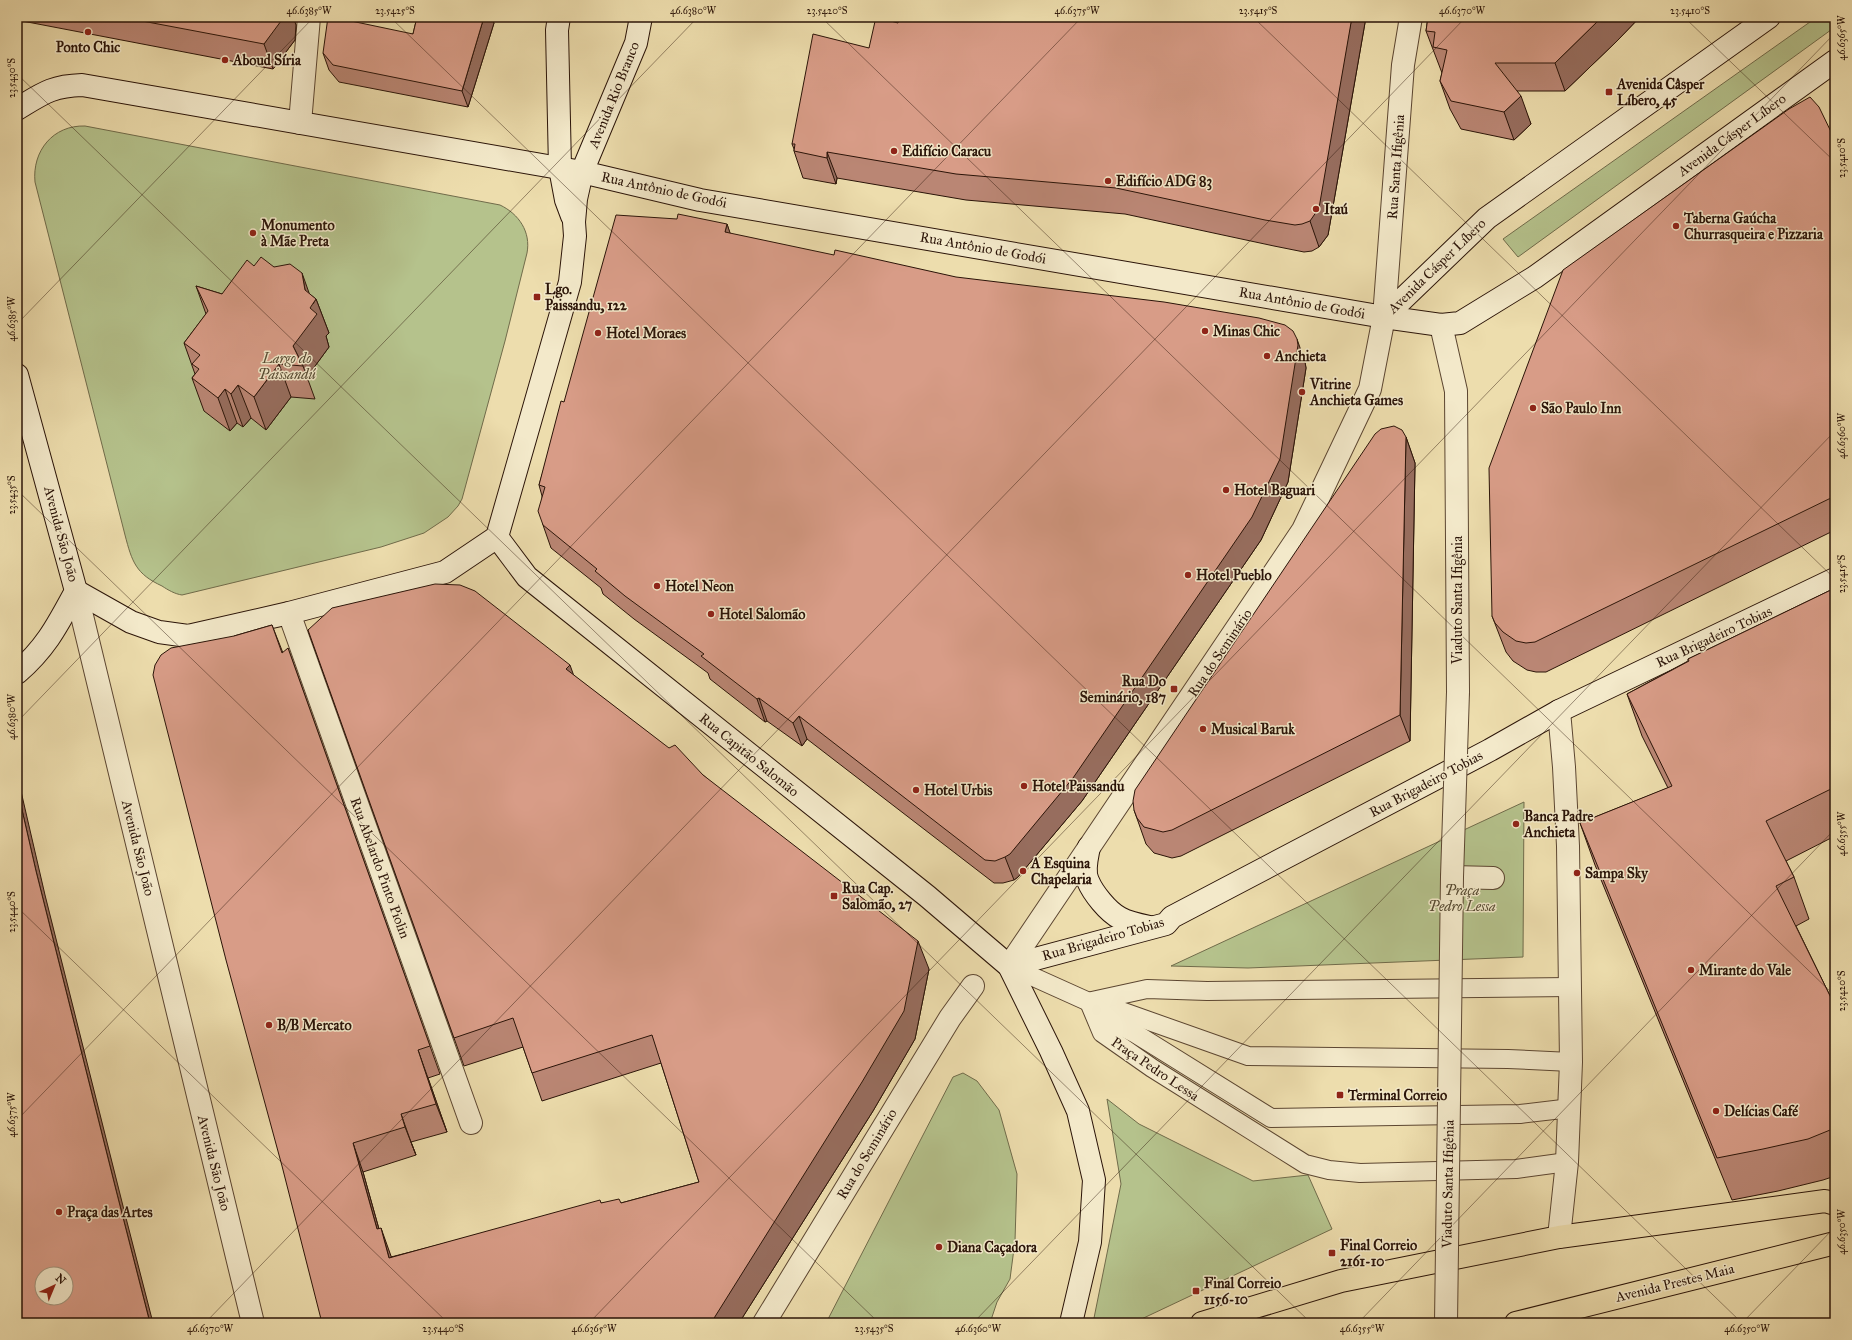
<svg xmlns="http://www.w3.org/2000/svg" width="1852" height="1340" font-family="'IM FELL Great Primer',serif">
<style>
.green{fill:#b5c28c;stroke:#706b4a}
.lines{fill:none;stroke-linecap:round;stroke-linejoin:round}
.lane-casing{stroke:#5c4631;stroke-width:20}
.street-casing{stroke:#5c4631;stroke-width:24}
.secondary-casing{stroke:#2b1408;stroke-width:24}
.highway-casing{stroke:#2b1408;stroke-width:24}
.lane{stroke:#f3e9ca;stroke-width:18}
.street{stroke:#f3e9ca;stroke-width:22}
.secondary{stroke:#f3e9ca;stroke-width:22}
.highway{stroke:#edddad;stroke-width:22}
.street-bridge-casing{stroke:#5c4631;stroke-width:24;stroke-linecap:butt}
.street-bridge{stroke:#f3e9ca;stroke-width:22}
.wall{fill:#ba8674;stroke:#2b1408}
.shaded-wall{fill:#976d5e;stroke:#2b1408}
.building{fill:#d89c87;stroke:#2b1408;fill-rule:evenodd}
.ticks{fill:none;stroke:#2b1408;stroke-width:1;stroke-opacity:0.45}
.poi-dot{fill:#8f2418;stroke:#f3e9ca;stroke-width:1.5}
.labels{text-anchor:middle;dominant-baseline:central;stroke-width:3;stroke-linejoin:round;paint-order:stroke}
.poi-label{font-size:14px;font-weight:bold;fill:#2b1408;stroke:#f3e9ca;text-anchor:start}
.street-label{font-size:14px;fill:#2b1408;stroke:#f3e9ca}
.park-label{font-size:14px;font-style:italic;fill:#544830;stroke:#f3e9ca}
.neatline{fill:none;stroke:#2b1408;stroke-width:1.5}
.ticks-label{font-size:10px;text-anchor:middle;fill:#2b1408}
</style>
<rect width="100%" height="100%" fill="#edddad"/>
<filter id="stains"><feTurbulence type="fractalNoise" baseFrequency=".005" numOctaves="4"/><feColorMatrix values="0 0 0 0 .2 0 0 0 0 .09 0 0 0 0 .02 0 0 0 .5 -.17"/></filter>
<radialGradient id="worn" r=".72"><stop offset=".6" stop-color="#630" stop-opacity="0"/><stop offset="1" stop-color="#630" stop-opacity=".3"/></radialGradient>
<!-- green -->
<g class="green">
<polygon points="1817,17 1835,17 1835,27 1518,257 1503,239"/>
<path d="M85,126L500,205C519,214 531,232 527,253L505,341L462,499L458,506L448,517L424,533L381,547L182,595C175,594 168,590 162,586C136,574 132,562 125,535L35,182C32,151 53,125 85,126Z"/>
<polygon points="1524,802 1523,957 1248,968 1171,966"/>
<polygon points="963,1073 977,1081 999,1110 1017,1174 1015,1241 1010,1279 997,1302 990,1323 826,1323 953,1077"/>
<polygon points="1107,1099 1139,1124 1253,1181 1308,1175 1332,1229 1133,1323 1093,1323 1121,1184"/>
</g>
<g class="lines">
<!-- lane casing -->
<g class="lane-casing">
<g id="lane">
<polyline points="1009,966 1089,1002 1118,1010 1248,1056 1508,1059 1571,1062"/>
<polyline points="1092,1001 1147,989 1207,991 1570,987"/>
<polyline points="1089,1002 1102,1033 1152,1068 1305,1164 1329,1170 1360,1173 1516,1169 1567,1162"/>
<polyline points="1094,1006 1115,1023 1136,1034 1271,1118 1520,1114 1571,1108"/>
</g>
</g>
<!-- street casing -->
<g class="street-casing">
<g id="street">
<polyline points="300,123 309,17"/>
<polyline points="1441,325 1456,391 1458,692"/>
<polyline points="76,591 253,1323"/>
<polyline points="289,613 471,1123"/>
<polyline points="1559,711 1564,767 1568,846 1571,1062 1567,1162 1559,1237"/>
<polyline points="1452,877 1493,878"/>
<polyline points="1009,966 1303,530 1370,389 1384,317 1403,65 1411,17"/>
<polyline points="764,1323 950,1018 973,986"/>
</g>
</g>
<!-- secondary casing -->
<g class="secondary-casing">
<g id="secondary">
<polyline points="559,17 557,30 560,168 566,200 572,216"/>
<path d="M17,109C42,94 51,86 82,85L582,172L700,200L1384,317L1441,325L1460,323L1535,277L1835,61"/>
<polyline points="1384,317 1487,218 1769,17"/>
<polyline points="17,375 76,591"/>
<polyline points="497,537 527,577 927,896 1009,966 1051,1051 1078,1111 1094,1180 1090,1242 1071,1323"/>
<polyline points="76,591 131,622 159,632 188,636 289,613 445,572 497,537 570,282 575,236 574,222 576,199 582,172 636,43 641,17"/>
<path d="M17,673C47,647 58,624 76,591"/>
<path d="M1089,847C1087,858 1083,871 1088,881C1093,893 1108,912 1120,918C1129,923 1140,925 1150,927"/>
<polyline points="1009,966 1166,924 1172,917 1490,750 1559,711 1835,579"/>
</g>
</g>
<!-- highway casing -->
<g class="highway-casing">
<g id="highway">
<polyline points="1202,1323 1341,1281 1559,1237 1825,1201 1835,1204"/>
<polyline points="1516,1323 1835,1243"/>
</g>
</g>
<!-- lane -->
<use href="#lane" class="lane"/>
<!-- street -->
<use href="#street" class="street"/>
<!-- secondary -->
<use href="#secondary" class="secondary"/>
<!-- highway -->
<use href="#highway" class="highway"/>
<!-- street-bridge casing -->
<g class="street-bridge-casing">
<polyline id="street-bridge" points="1446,1323 1452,877 1458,692"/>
</g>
<!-- street-bridge -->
<use href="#street-bridge" class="street-bridge"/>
</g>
<!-- wall -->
<g class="wall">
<polygon points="17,17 293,17 296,25 295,40 273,69 17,20"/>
<polygon points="417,17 491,17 494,23 468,107 339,82 329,70 323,53 413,34"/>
<polygon points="808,17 827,17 822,20"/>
<polygon points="1366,17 1328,235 1319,247 1312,251 1304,252 1274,246 1125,214 966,200 837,178 836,184 803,178 794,151 794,149 792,144 869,48 898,23"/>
<polygon points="1428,17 1640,17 1617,41 1565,91 1517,91 1531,124 1514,140 1461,129 1450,109 1440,81 1442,73 1426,31"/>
<polygon points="1835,140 1835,530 1546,672 1536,672 1527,670 1513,661 1506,652 1492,616"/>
<polygon points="727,224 730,234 1305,362 1306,368 1288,482 1261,540 1082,801 1018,877 1014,880 1003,883 994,883 807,739 802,746 767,721 765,722 710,679 708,673 634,619 603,594 601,588 551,548 543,525 542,496 539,485 564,402"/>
<polygon points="274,267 316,299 329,333 326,336 329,347 307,377 315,399 291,397 266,430 251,418 243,427 237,423 230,431 204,411 192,378 195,374 184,343 206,314 196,286 222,294"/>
<polygon points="1406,437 1415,463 1410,741 1181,856 1172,858 1154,853 1146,844 1134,810"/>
<polygon points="1835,588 1835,836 1786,861 1794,877 1809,919 1796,926 1835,1006 1835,1176 1823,1180 1778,1191 1732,1200 1595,865 1580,823 1668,788 1642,736 1627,694 1688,661 1688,659"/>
<polygon points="272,625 283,653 288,648 440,1074 428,1078 447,1132 411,1142 416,1155 363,1172 379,1229 391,1257 601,1203 621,1203 699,1182 661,1063 542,1101 523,1047 464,1066 308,630 573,675 703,775 929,969 915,1039 873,1111 739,1323 322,1323 234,636"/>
</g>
<!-- shaded-wall -->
<g class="shaded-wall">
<polygon points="282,17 293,17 296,25 295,40 273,69 264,44"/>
<polygon points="484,17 491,17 494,23 468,107 462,91"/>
<polygon points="1352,17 1366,17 1328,235 1319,247 1310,221"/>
<polygon points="1602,17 1640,17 1617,41 1565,91 1555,63"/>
<polygon points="1521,96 1531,124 1514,140 1504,112"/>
<polygon points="827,152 837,178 836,184 827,158"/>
<polygon points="727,224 735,247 725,232"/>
<polygon points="302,273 313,304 316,299 329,333 326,336 329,347 307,377 303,366 293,346 310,308 305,290"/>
<polygon points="1297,339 1305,362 1306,368 1288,482 1261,540 1082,801 1018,877 1014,880 1005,857"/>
<polygon points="279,364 291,397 266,430 254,397"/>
<polygon points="238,385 251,418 243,427 231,394"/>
<polygon points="225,389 237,423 230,431 218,398"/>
<polygon points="1406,437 1415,463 1410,741 1400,715"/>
<polygon points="570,665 580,693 566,669"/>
<polygon points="759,698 767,721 765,722 757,699"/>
<polygon points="799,716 807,739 802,746 793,723"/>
<polygon points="17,774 45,895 126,1218 153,1323 150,1323 117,1194 36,871 17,788"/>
<polygon points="918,941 929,969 915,1039 873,1111 739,1323 711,1323"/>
<polygon points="418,1050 428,1078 447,1132 436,1104"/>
<polygon points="401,1114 411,1142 416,1155 405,1127"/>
<polygon points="353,1143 363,1172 387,1258 377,1229"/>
<polygon points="381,1228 391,1256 400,1286 389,1258"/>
</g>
<!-- building -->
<g class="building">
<polygon points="121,17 284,17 264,44"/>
<polygon points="328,17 332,17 413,34 417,17 484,17 462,91 333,65 323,53"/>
<polygon points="876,17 898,23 899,17 1352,17 1319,208 1310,221 1302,224 1295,225 1265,220 1116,188 956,174 827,152 827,158 794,151 795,144 792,144 813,34 869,48"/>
<polygon points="1428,17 1602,17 1555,63 1495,63 1521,96 1504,112 1451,101 1440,81 1447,50 1433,47 1435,32 1426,31"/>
<polygon points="1810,97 1819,107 1835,140 1835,496 1535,642 1526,643 1516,641 1503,632 1495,623 1492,616 1489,468 1563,270 1789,109"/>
<polygon points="678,214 727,224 725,232 834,255 835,250 956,277 1164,302 1259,318 1285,325 1293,331 1297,339 1298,345 1280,459 1252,517 1073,778 1010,854 1005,857 995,861 985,860 799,716 793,723 759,698 757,699 701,656 704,654 625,596 595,571 597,569 543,525 538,511 545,487 539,485 561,401 564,402 616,215 677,219"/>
<polygon points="261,257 274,267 290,264 302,273 305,290 316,299 310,308 317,314 293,346 303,366 279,364 254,397 238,385 231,394 225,389 218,398 192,378 199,369 192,364 200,355 184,343 208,311 196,286 222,294 247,260 254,266"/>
<polygon points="1394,426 1402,430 1406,437 1400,715 1172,830 1163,832 1144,827 1137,818 1134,810 1133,801 1135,790 1375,434 1381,429"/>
<polygon points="435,584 460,585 475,591 570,665 566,669 669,748 675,745 703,775 918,941 904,1011 862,1082 711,1323 322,1323 282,1166 226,960 153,675 155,665 161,655 171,648 234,636 272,625 282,653 288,648 430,1046 418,1050 436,1104 401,1114 405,1127 353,1143 377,1229 381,1228 389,1258 600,1200 601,1203 619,1199 621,1203 699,1182 652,1035 532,1073 513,1018 454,1038 308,630 332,608"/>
<polygon points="1835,588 1835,787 1766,821 1794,877 1776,886 1835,1006 1835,1128 1808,1139 1763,1149 1717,1158 1580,823 1672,786 1627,694 1689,661 1688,659"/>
<path d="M17,788L36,871L117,1194L150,1323H17ZM42,1274H66V1298H42Z"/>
</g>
<!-- ticks -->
<path class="ticks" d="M390,17L1742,1323M821,17L1835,996M1253,17L1835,579M1684,17L1835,162M17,74L1311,1323M17,324L314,17M17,490L879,1323M17,722L698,17M17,907L448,1323M17,1120L1082,17M205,1323L1466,17M589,1323L1835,33M973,1323L1835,431M1358,1323L1835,829M1742,1323L1835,1227"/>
<!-- markers -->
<g class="poi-dot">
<circle cx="88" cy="32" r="4"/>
<circle cx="225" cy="60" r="4"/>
<rect x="1605" y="88" width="8" height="8" rx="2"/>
<circle cx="894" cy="151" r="4"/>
<circle cx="1108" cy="181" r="4"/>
<circle cx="1316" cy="209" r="4"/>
<circle cx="1676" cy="226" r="4"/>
<circle cx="253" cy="233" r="4"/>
<rect x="533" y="293" width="8" height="8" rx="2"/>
<circle cx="1205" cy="331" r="4"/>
<circle cx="598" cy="333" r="4"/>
<circle cx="1267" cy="356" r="4"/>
<circle cx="1302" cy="392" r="4"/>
<circle cx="1533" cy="408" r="4"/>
<circle cx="1226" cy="490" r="4"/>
<circle cx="1188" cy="575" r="4"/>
<circle cx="657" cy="586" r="4"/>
<circle cx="711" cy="614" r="4"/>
<rect x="1170" y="685" width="8" height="8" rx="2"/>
<circle cx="1203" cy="729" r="4"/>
<circle cx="1024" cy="786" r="4"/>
<circle cx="916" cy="790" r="4"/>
<circle cx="1516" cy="824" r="4"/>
<circle cx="1023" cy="871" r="4"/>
<circle cx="1577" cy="873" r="4"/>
<rect x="830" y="892" width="8" height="8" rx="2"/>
<circle cx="1691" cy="970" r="4"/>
<circle cx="269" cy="1025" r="4"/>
<rect x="1336" y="1091" width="8" height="8" rx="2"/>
<circle cx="1716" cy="1111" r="4"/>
<circle cx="59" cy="1212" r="4"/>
<circle cx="939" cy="1247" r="4"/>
<rect x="1328" y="1249" width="8" height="8" rx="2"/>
<rect x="1192" y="1287" width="8" height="8" rx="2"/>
</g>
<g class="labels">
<!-- poi labels -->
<g class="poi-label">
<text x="88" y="47" text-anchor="middle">Ponto Chic</text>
<text x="233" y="60">Aboud Síria</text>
<text x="1617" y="84">Avenida Câsper<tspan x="1617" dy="16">Líbero, 45</tspan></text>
<text x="902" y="151">Edifício Caracu</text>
<text x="1116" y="181">Edifício ADG 83</text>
<text x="1324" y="209">Itaú</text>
<text x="1684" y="218">Taberna Gaúcha<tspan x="1684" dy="16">Churrasqueira e Pizzaria</tspan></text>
<text x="261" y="225">Monumento<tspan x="261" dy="16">à Mãe Preta</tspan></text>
<text x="545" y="289">Lgo.<tspan x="545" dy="16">Paissandu, 122</tspan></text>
<text x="1213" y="331">Minas Chic</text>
<text x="606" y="333">Hotel Moraes</text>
<text x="1275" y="356">Anchieta</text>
<text x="1310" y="384">Vitrine<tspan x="1310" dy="16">Anchieta Games</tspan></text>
<text x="1541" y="408">São Paulo Inn</text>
<text x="1234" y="490">Hotel Baguari</text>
<text x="1196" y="575">Hotel Pueblo</text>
<text x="665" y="586">Hotel Neon</text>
<text x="719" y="614">Hotel Salomão</text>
<text x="1166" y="681" text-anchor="end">Rua Do<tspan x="1166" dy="16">Seminário, 187</tspan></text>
<text x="1211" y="729">Musical Baruk</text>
<text x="1032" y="786">Hotel Paissandu</text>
<text x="924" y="790">Hotel Urbis</text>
<text x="1524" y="816">Banca Padre<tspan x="1524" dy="16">Anchieta</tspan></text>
<text x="1031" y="863">A Esquina<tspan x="1031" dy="16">Chapelaria</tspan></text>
<text x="1585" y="873">Sampa Sky</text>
<text x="842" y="888">Rua Cap.<tspan x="842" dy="16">Salomão, 27</tspan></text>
<text x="1699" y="970">Mirante do Vale</text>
<text x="277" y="1025">B/B Mercato</text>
<text x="1348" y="1095">Terminal Correio</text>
<text x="1724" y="1111">Delícias Café</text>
<text x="67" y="1212">Praça das Artes</text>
<text x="1340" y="1245">Final Correio<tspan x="1340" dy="16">2161-10</tspan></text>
<text x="947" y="1247">Diana Caçadora</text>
<text x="1204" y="1283">Final Correio<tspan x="1204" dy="16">1156-10</tspan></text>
</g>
<!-- street labels -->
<g class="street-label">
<text transform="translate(614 95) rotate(-68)">Avenida Rio Branco</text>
<text transform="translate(1732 135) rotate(-36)">Avenida Cásper Líbero</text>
<text transform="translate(1396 167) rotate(-86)">Rua Santa Ifigênia</text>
<text transform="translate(664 190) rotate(12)">Rua Antônio de Godói</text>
<text transform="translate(983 248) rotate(10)">Rua Antônio de Godói</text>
<text transform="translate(1437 266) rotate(-44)">Avenida Cásper Líbero</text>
<text transform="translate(1302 303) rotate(10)">Rua Antônio de Godói</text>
<text transform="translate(61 534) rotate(75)">Avenida São João</text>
<text transform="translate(1457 600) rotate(-90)">Viaduto Santa Ifigênia</text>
<text transform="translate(1714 637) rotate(-25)">Rua Brigadeiro Tobias</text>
<text transform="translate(1220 653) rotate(-56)">Rua do Seminário</text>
<text transform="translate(749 755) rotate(39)">Rua Capitão Salomão</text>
<text transform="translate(1426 784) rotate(-28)">Rua Brigadeiro Tobias</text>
<text transform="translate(138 848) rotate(76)">Avenida São João</text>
<text transform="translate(380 868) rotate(70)">Rua Abelardo Pinto Piolin</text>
<text transform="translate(1103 939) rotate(-16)">Rua Brigadeiro Tobias</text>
<text transform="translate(1155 1069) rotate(34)">Praça Pedro Lessa</text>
<text transform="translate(867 1154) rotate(-59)">Rua do Seminário</text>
<text transform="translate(214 1163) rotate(76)">Avenida São João</text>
<text transform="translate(1448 1184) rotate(-89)">Viaduto Santa Ifigênia</text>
<text transform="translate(1675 1283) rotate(-14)">Avenida Prestes Maia</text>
</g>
<!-- park labels -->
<g class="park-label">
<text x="287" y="358">Largo do<tspan x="287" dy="16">Paissandú</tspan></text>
<text x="1462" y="890">Praça<tspan x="1462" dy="16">Pedro Lessa</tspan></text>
</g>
</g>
<!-- margin -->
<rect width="1852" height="1340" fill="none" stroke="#edddad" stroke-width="44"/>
<!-- north arrow -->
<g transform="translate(54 1286) rotate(44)"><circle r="19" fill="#f3e9ca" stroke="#a3947c"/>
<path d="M0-3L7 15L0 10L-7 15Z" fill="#8f2418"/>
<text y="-6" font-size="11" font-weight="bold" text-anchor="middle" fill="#2b1408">N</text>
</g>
<rect x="22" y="22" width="1808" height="1296" class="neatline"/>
<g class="ticks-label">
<text x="309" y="14">46.6385°W</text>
<text x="395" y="14">23.5425°S</text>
<text x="693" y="14">46.6380°W</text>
<text x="827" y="14">23.5420°S</text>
<text x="1077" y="14">46.6375°W</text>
<text x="1258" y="14">23.5415°S</text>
<text x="1462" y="14">46.6370°W</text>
<text x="1690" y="14">23.5410°S</text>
<text transform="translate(1841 38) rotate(-90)" y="4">46.6365°W</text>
<text transform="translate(11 78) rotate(-90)" y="4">23.5430°S</text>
<text transform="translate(1841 158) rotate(-90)" y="4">23.5410°S</text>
<text transform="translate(11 319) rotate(-90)" y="4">46.6385°W</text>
<text transform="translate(1841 436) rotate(-90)" y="4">46.6360°W</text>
<text transform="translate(11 495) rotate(-90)" y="4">23.5435°S</text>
<text transform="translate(1841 574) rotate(-90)" y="4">23.5415°S</text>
<text transform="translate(11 717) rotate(-90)" y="4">46.6380°W</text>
<text transform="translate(1841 834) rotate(-90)" y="4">46.6355°W</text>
<text transform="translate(11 912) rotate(-90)" y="4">23.5440°S</text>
<text transform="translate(1841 991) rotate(-90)" y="4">23.5420°S</text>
<text transform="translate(11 1115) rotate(-90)" y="4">46.6375°W</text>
<text transform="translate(1841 1232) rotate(-90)" y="4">46.6350°W</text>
<text x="210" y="1332">46.6370°W</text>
<text x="443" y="1332">23.5440°S</text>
<text x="594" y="1332">46.6365°W</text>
<text x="874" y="1332">23.5435°S</text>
<text x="978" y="1332">46.6360°W</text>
<text x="1362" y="1332">46.6355°W</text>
<text x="1747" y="1332">46.6350°W</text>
</g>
<rect width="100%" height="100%" filter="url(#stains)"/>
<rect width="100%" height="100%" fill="url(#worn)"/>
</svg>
